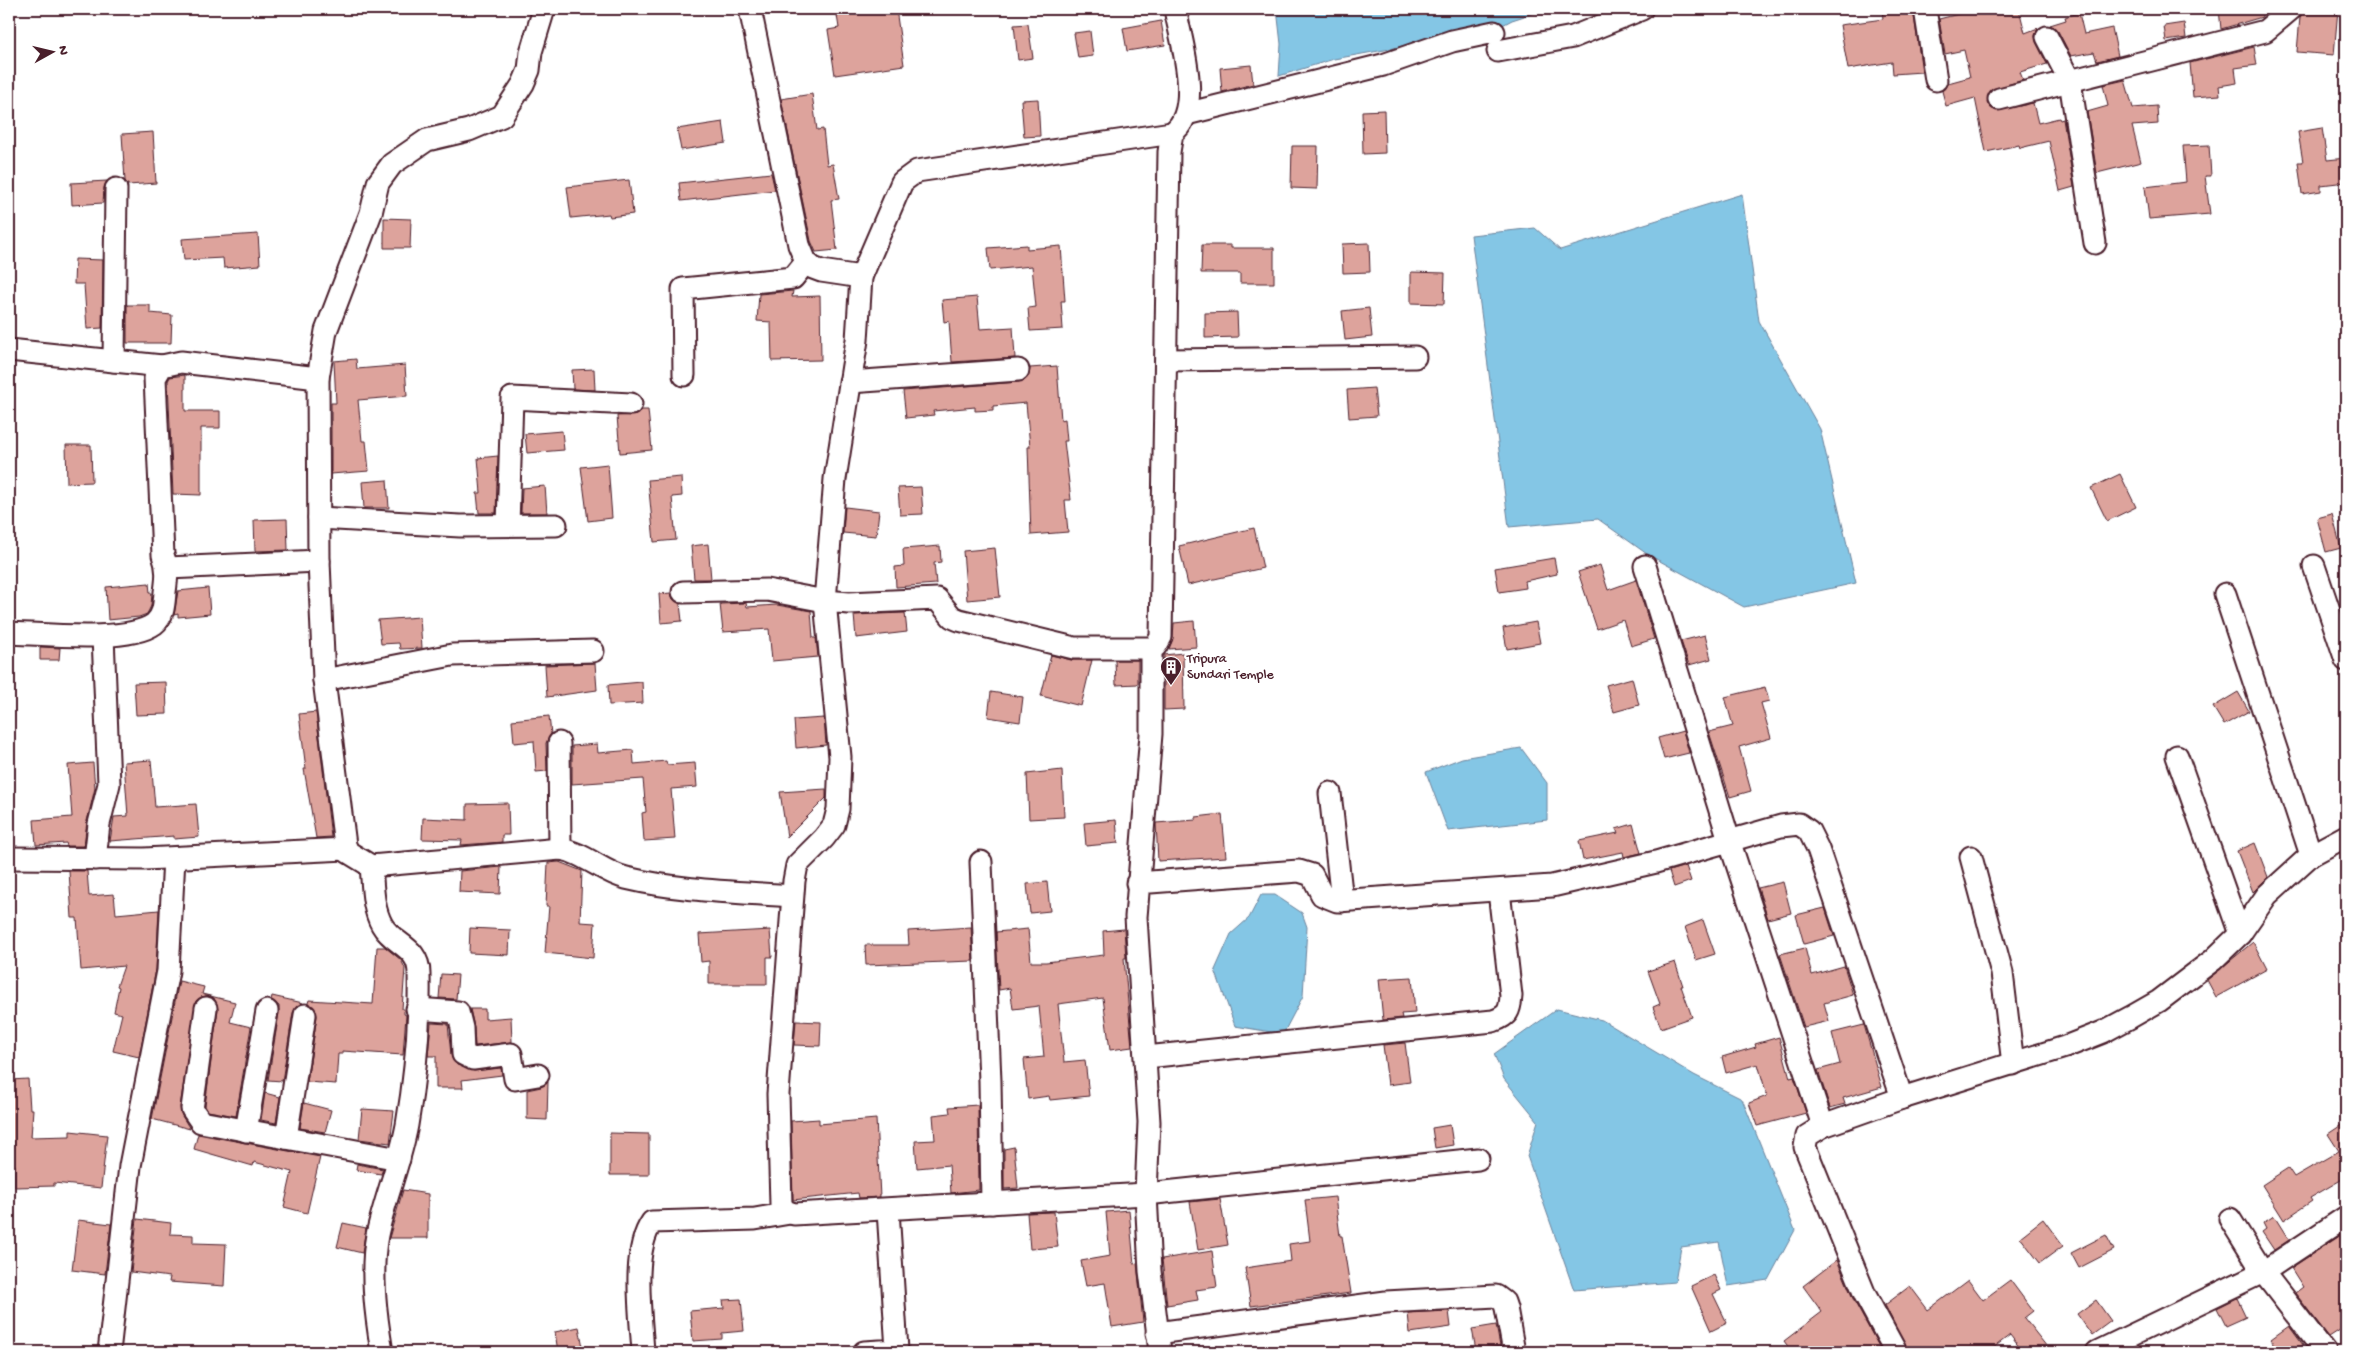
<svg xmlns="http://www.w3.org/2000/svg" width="2355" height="1361" font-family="'Gochi Hand',sans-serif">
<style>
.water{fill:#84c6e5;stroke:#6d839b}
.building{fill:#dda39c;stroke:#4a1f2b}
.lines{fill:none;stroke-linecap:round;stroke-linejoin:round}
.minor-casing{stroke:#4a1f2b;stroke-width:25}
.minor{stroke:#fff;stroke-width:21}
.labels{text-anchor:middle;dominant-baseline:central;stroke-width:4.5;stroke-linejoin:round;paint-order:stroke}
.poi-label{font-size:14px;fill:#4a1f2b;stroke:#fff;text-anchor:start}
</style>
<rect width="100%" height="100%" fill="#fff"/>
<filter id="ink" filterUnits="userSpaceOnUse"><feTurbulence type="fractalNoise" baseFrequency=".02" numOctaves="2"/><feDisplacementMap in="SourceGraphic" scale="10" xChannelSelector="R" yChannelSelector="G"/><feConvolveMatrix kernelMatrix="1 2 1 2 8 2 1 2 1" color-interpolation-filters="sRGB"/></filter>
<g filter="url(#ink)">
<!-- water -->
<g class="water">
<polygon points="1277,9 1546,9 1512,20 1482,36 1456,33 1390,49 1334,59 1279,76 1281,44"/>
<polygon points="1742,194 1759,321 1820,429 1856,583 1744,607 1647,554 1598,519 1509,527 1471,235 1535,228 1560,250"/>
<polygon points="1521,748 1547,783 1547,820 1448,831 1426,772 1462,758"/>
<polygon points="1261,895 1275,895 1302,913 1307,927 1303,996 1283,1034 1235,1026 1215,970 1231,934 1249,918"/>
<polygon points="1557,1009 1602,1020 1694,1075 1742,1099 1795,1230 1768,1280 1728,1286 1719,1242 1681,1247 1675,1282 1574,1290 1527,1156 1538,1121 1504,1079 1494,1054"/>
</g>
<!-- building -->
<g class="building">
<polygon points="836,9 896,9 904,65 835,75 828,30 839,28"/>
<polygon points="1882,9 1913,9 1922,72 1893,74 1892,62 1848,69 1840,25 1883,19"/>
<polygon points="1978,9 2019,9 2025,33 2038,28 2035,36 2036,42 2047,64 2020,72 2023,80 1991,90 1987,102 1990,107 1996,111 2033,103 2038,123 2059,118 2060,120 2063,119 2074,187 2060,191 2049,141 2020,148 2019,145 1986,152 1975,98 1946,106 1942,91 1948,83 1970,77 1964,50 1945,54 1939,19"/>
<polygon points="2219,9 2262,9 2262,17 2221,29"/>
<polygon points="2303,9 2338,9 2334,55 2297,52 2300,17"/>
<polygon points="2079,13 2084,34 2112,28 2118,56 2097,61 2094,52 2071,56 2058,31 2050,25 2066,20 2065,17"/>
<polygon points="1161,21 1165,45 1127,51 1123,28"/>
<polygon points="2184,23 2186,38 2166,41 2164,26"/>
<polygon points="1028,24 1033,58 1018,60 1014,25"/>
<polygon points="1090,31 1093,56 1078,58 1074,33"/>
<polygon points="2254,47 2257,65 2235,68 2237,83 2219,86 2220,95 2193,97 2190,63"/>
<polygon points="1251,65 1253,84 1222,92 1220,68"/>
<polygon points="2125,80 2133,108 2157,106 2158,124 2132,126 2141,162 2097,173 2087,112 2108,106 2103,85"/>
<polygon points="812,94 817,130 823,129 827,165 833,164 839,199 831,200 837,250 816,252 811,241 781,99"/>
<polygon points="1038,99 1040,136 1024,137 1021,100"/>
<polygon points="1384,110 1385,153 1363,154 1362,111"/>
<polygon points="723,122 726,143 681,150 677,129"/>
<polygon points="2322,128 2327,160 2346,158 2346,182 2321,185 2321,191 2302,194 2298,162 2303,162 2298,132"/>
<polygon points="153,132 156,183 128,185 125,181 122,134"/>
<polygon points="2209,145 2211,176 2205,176 2210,214 2149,219 2145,187 2186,182 2183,146"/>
<polygon points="1292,146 1318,146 1317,189 1291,188"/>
<polygon points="771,173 775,190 681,201 679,183"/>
<polygon points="629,180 633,214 610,217 609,214 571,218 567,187"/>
<polygon points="107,181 104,188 103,203 72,205 71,183"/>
<polygon points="384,218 411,219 410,248 384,248"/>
<polygon points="258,234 260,265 224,268 223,258 184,260 182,239"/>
<polygon points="1369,243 1370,272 1343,273 1342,244"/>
<polygon points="1027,245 1027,249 1061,246 1065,301 1061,301 1063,329 1030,331 1028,308 1036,307 1032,266 990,270 988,248"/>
<polygon points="1202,245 1231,245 1231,248 1274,248 1274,283 1240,283 1240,273 1201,273"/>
<polygon points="75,259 103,260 102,328 87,329 84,284 74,284"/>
<polygon points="1411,272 1445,273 1444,304 1411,303"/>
<polygon points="793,291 792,297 820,296 821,360 772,361 771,322 757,321 759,294"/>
<polygon points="977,297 980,329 1013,327 1015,358 952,362 949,321 944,322 942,300"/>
<polygon points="127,305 150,305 150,313 172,315 171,343 127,343"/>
<polygon points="1369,308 1372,337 1345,340 1342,311"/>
<polygon points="1237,312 1238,337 1205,338 1205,313"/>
<polygon points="356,359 357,369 405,365 407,396 358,400 362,441 366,441 369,471 331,474 331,403 336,403 334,361"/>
<polygon points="1057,366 1061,420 1065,419 1067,441 1064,441 1071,500 1065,500 1068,532 1031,535 1028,447 1030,447 1026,403 993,406 993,410 975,411 975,407 933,411 934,415 906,418 903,391 1019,382 1029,376 1030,368"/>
<polygon points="594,369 595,390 573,389 572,370"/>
<polygon points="185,375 185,411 220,411 220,428 201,428 201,495 173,494 168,381 170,377"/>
<polygon points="1374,388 1377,416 1349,418 1347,390"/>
<polygon points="642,410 648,410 652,450 620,453 617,416 636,415"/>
<polygon points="562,431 564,450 527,453 525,434"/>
<polygon points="66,445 91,445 92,482 67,483"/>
<polygon points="498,456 496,513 479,513 477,493 481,493 478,458"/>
<polygon points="608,464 612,518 588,521 581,467"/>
<polygon points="2120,474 2136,507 2107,521 2091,488"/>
<polygon points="681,477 682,496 672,497 676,540 654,542 648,480"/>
<polygon points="387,480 389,508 364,508 362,482"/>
<polygon points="545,486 547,513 521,513 522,488"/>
<polygon points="921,487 923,514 900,515 898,488"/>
<polygon points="845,507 879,511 876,536 843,533"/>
<polygon points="2332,514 2341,548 2326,552 2317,518"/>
<polygon points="287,519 288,550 255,551 254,520"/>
<polygon points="1254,528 1263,568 1188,585 1179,546"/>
<polygon points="708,544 711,579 694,579 691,546"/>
<polygon points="940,546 941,562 934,563 936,584 896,587 895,567 904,566 903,549"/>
<polygon points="995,548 1000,597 967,600 963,551"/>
<polygon points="1554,558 1557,574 1525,581 1526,588 1499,592 1495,568"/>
<polygon points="1600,565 1608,590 1636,580 1654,639 1631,646 1623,620 1597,629 1578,572"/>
<polygon points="149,583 150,593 152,593 151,606 147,614 139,617 108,620 106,587"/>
<polygon points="208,588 210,614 178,617 178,614 174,615 178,591"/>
<polygon points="671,593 673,599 680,604 682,621 661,623 659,594"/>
<polygon points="746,603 747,607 777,605 811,611 813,638 816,638 818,657 772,661 769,629 723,632 720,604"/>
<polygon points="905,613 907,632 856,638 854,615"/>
<polygon points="420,617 422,648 400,649 399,643 381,644 378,620"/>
<polygon points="1194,621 1196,647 1169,649 1173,638 1174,623"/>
<polygon points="1536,622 1540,643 1507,649 1503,628"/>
<polygon points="1705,635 1711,659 1689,665 1681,641"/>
<polygon points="40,647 60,648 59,660 40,660"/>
<polygon points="1183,653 1184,709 1164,710 1164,655"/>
<polygon points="1051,655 1071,660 1092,660 1081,706 1041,696"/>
<polygon points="1115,660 1138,660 1138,684 1116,685"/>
<polygon points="595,663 597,690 547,697 545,665"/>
<polygon points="1632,678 1639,705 1614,712 1606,685"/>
<polygon points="166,682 167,714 136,715 134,683"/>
<polygon points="642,682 643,703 609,705 608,685"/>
<polygon points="1765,687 1769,701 1761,703 1771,738 1739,747 1751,791 1730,797 1709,732 1733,726 1725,697"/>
<polygon points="991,692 1023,697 1020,722 988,717"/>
<polygon points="2238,692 2249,711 2224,725 2213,707"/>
<polygon points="316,712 331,837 316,838 304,769 306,769 299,714"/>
<polygon points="549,716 551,734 546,743 547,771 536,772 534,741 514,743 512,720"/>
<polygon points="824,718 826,745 796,748 794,720"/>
<polygon points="1683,731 1689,753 1664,759 1658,738"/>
<polygon points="597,744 598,753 633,750 634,764 666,761 667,765 695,763 697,787 671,789 675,839 644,841 642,813 646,812 643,779 572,784 572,746"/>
<polygon points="151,760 155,807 196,804 199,837 174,839 174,836 110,841 114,817 128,816 124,762"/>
<polygon points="93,763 95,788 87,821 84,846 67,846 66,843 36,845 34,820 72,817 68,765"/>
<polygon points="1062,770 1064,817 1029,819 1027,774"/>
<polygon points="826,789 826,798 787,837 780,792"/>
<polygon points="508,803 509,835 502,835 502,842 461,845 462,840 422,839 423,818 467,820 467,804"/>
<polygon points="1222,814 1226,857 1158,861 1156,823 1196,820 1196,817"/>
<polygon points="1116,820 1118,843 1086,846 1084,823"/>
<polygon points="1633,824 1641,853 1624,857 1623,852 1583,860 1579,841 1618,833 1616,829"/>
<polygon points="2255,843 2268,877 2253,892 2237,851"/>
<polygon points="559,862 582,871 580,922 595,923 593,958 545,953 549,906 546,906 548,863"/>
<polygon points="1686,866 1691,881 1674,887 1669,871"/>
<polygon points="501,867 500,894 459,892 460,871"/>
<polygon points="69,871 87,871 89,896 114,894 116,914 159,910 156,969 139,1057 113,1051 122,1014 114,1012 119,987 117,986 124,966 81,970 77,918 72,918"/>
<polygon points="1047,882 1050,911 1030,913 1027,884"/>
<polygon points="1783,882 1791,913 1768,919 1758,888"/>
<polygon points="1825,908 1834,936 1804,944 1796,915"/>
<polygon points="1703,920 1715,954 1696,960 1685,927"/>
<polygon points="971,927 973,961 866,965 865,945 909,945 908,931"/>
<polygon points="470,928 510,930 509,955 469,953"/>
<polygon points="1028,929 1031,962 1046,962 1104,955 1103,931 1124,929 1126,958 1124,958 1132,1047 1110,1050 1103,998 1058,1004 1064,1062 1085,1060 1089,1096 1050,1100 1049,1096 1028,1099 1024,1059 1044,1057 1039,1006 1013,1009 1010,988 999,990 996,932"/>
<polygon points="770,930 772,957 767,957 767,984 709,984 709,961 701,962 699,934"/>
<polygon points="2253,942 2267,969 2216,997 2207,980"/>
<polygon points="377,947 385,947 401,960 405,968 402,1009 404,1009 404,1014 406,1015 403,1055 342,1051 342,1054 338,1054 336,1084 307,1082 317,1016 316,1010 308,1003 309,1000 373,1004"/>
<polygon points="1805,948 1812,975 1844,966 1853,995 1824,1003 1829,1021 1804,1027 1780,954"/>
<polygon points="1675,962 1683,986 1681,986 1692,1017 1661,1028 1653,1007 1660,1004 1648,971"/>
<polygon points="441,974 458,975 456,999 439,998"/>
<polygon points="1412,977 1415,1013 1401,1014 1402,1018 1383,1020 1379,979"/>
<polygon points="179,981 204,987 202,994 235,1002 230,1022 251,1027 236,1116 208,1111 205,1106 218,1009 214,998 208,996 201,997 196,1001 180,1107 182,1116 190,1129 152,1119"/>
<polygon points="272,996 303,1003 296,1007 293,1013 282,1081 268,1080 279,1013 279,1006 271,1000"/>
<polygon points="470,1009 485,1009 485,1019 511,1017 512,1042 475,1046 474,1027"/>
<polygon points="796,1021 821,1022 820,1046 794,1045"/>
<polygon points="431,1023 448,1024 451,1055 457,1065 474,1071 501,1068 502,1075 462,1080 463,1088 436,1088 436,1056 428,1056"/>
<polygon points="1864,1025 1882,1087 1843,1098 1845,1104 1830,1108 1818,1070 1840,1064 1832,1033"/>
<polygon points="1779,1037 1790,1078 1794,1077 1806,1113 1757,1126 1749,1103 1767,1096 1758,1064 1726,1073 1722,1057 1756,1047 1755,1044"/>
<polygon points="1405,1043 1410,1082 1388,1085 1383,1045"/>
<polygon points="28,1079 30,1109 33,1109 31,1137 70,1136 70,1131 107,1135 101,1188 54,1183 54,1186 15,1187 15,1165 9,1165 10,1080"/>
<polygon points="548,1082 547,1120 527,1119 527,1090 541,1087"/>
<polygon points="265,1093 280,1097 276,1123 261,1120"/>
<polygon points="304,1103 331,1110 325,1132 300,1128"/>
<polygon points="978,1105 979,1190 951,1193 949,1165 917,1168 915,1141 935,1140 933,1115 950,1113 949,1107"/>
<polygon points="362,1109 394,1111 390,1143 359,1139"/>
<polygon points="819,1119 819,1124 876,1119 880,1197 859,1198 858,1193 793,1200 791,1121"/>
<polygon points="2346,1122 2346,1177 2310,1198 2312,1201 2284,1220 2262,1185 2288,1168 2294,1177 2339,1151 2328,1134"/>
<polygon points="1450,1125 1453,1145 1435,1148 1432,1128"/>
<polygon points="610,1133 649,1134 649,1175 610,1175"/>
<polygon points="198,1134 320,1157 307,1213 284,1207 292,1172 254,1162 253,1166 194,1149"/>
<polygon points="1014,1147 1018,1188 1004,1189 1004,1149"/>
<polygon points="357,1164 383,1169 381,1174 356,1170"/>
<polygon points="403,1190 428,1194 428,1238 389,1238"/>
<polygon points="1335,1197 1340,1236 1342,1236 1351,1293 1251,1306 1245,1268 1291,1261 1289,1244 1310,1241 1305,1200"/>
<polygon points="1220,1199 1228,1245 1198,1250 1190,1202"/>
<polygon points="1129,1210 1134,1264 1137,1263 1143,1322 1112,1327 1105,1283 1086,1286 1081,1261 1110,1256 1106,1212"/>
<polygon points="1054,1212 1058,1247 1030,1249 1027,1213"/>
<polygon points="2274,1216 2289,1240 2274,1250 2262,1232 2266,1229 2263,1223"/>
<polygon points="137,1219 171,1223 170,1234 193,1235 193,1243 226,1244 224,1286 169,1282 170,1277 131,1272"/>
<polygon points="2043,1219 2063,1246 2040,1263 2020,1237"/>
<polygon points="78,1220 111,1224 105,1274 72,1270"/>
<polygon points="343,1223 366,1228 362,1253 337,1247"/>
<polygon points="2106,1235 2114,1250 2079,1268 2071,1253"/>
<polygon points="2341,1235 2346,1243 2346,1326 2329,1337 2295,1293 2303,1287 2291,1268"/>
<polygon points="1212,1251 1217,1287 1196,1290 1198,1300 1167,1305 1162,1259"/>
<polygon points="1837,1260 1854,1301 1882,1352 1792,1352 1784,1341 1822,1312 1803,1286"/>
<polygon points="1714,1275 1721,1290 1713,1294 1727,1323 1711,1331 1691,1286"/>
<polygon points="1968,1280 1983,1300 2010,1280 2033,1311 2024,1318 2051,1352 2023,1352 2010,1335 1988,1352 1908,1352 1885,1305 1910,1286 1928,1310"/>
<polygon points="2237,1298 2246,1317 2226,1326 2217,1308"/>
<polygon points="741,1299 744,1331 722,1333 722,1339 693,1341 690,1311 724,1308 723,1300"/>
<polygon points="2096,1300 2111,1321 2092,1335 2077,1314"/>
<polygon points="1449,1311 1451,1327 1410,1333 1408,1313"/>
<polygon points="1496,1325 1500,1346 1476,1350 1472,1329"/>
<polygon points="2289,1326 2303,1345 2293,1352 2281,1352 2271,1339"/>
<polygon points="579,1327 584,1352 558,1352 555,1332"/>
</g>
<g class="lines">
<!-- minor casing -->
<g class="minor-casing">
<g id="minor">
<path d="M544,9L531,52L529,70L523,84L502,116L469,130L427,140L392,164L378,183L371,213L326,331L318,378L319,561L324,680L345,845L348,852L371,866L560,849C585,853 602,872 626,878C680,891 737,892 792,896"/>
<polyline points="750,9 799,245 806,262 813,268 821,271 861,277 902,182 917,171 1172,133"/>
<path d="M1175,9C1181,41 1204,111 1172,133L1169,152L1161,637L1156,646L1151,648H1074L959,620L952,617L937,599L849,603L825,601L840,757L838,809L834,825L824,838L797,865L794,881L778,1094L781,1205L786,1211L794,1214L1146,1194L1478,1159"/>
<polyline points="1925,9 1936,80"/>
<polyline points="2047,37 2070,81 2095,243"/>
<polyline points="1498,51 1573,37 1642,9"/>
<polyline points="1999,99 2265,31 2291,9"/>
<polyline points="1186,114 1383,65 1452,41 1494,32"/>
<polyline points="9,350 162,366"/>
<polyline points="1166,360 1415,357"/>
<polyline points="114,361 116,189"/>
<polyline points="684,375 683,289 793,278 806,262"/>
<polyline points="850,382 1018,370"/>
<polyline points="319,518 460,526 556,525"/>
<polyline points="508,525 512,398 631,404"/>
<polyline points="1645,566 1729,840 1823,1126"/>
<polyline points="2314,566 2346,660"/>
<polyline points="168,568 319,561"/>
<polyline points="683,592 767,590 825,601 835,479 857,340 861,277"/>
<polyline points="2225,594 2311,855"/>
<path d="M9,633C43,634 128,643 154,624C164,616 164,604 165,592C167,578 168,568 163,555L155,378L162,366L181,362L318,378"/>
<polyline points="1151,648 1151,734 1136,917 1149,1122 1146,1194 1150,1271 1160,1352"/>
<polyline points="324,680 452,655 593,651"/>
<polyline points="559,743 560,849"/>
<polyline points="2177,756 2240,934"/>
<polyline points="1330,793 1342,901"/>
<polyline points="1971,857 2002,973 2013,1064"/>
<polyline points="9,858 144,859 346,849"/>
<polyline points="95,859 99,824 109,784 103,636"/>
<polyline points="981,862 990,1081 992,1203"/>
<path d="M371,866C373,885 372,907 382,925C393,945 419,946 419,974C420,1022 415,1078 407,1125C400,1163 385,1198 377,1235C370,1272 376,1316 382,1352"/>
<polyline points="1137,883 1299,871 1312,875 1322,895 1337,901 1552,886 1656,862 1781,826 1799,824 1809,831 1818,849 1902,1098"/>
<polyline points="206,1008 192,1109 201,1122 399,1159"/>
<polyline points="417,1009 458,1012 462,1028 463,1054 473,1059 511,1054 515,1079 538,1075"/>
<path d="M1146,1057L1493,1021C1508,1016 1510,1011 1511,996L1499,891"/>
<polyline points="246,1131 267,1011"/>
<polyline points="286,1138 305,1015"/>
<polyline points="2230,1219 2263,1272 2325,1352"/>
<polyline points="1157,1333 1386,1302 1496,1296 1504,1302 1506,1308 1514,1352"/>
<polyline points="109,1352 130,1166 168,971 174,858"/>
<path d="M643,1352C641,1316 631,1252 652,1222L755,1219L790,1213"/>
<polyline points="864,1352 897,1350 888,1210"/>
<polyline points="1896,1352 1865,1295 1805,1147 1807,1136 1823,1126 1902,1098 2065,1047 2103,1032 2131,1017 2159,1001 2213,960 2240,934 2267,895 2311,855 2346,836"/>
<polyline points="2097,1352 2263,1272 2346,1217"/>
</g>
</g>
<!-- minor -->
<use href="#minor" class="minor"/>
</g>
</g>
<!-- icons -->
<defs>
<g id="building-pin" transform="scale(1.125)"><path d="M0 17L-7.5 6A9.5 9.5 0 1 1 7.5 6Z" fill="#4a1f2b" stroke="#fff"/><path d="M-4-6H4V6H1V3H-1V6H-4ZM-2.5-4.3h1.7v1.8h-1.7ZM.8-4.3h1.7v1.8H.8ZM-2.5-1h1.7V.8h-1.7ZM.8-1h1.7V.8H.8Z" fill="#fff"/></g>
</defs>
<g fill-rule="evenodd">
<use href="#building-pin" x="1171" y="667"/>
</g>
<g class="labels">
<!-- poi labels -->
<g class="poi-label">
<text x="1187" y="659">Tripura<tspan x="1187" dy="16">Sundari Temple</tspan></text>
</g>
</g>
<!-- margin -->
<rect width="2355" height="1361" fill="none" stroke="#fff" stroke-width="30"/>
<rect x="15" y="15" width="2325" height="1331" fill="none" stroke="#4a1f2b" stroke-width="2" filter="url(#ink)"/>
<!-- north arrow -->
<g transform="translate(52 52) rotate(82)" stroke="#ffffff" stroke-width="4" paint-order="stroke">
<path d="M0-4L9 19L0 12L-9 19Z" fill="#4a1f2b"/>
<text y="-8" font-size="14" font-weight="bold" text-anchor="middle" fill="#4a1f2b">N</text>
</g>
</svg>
